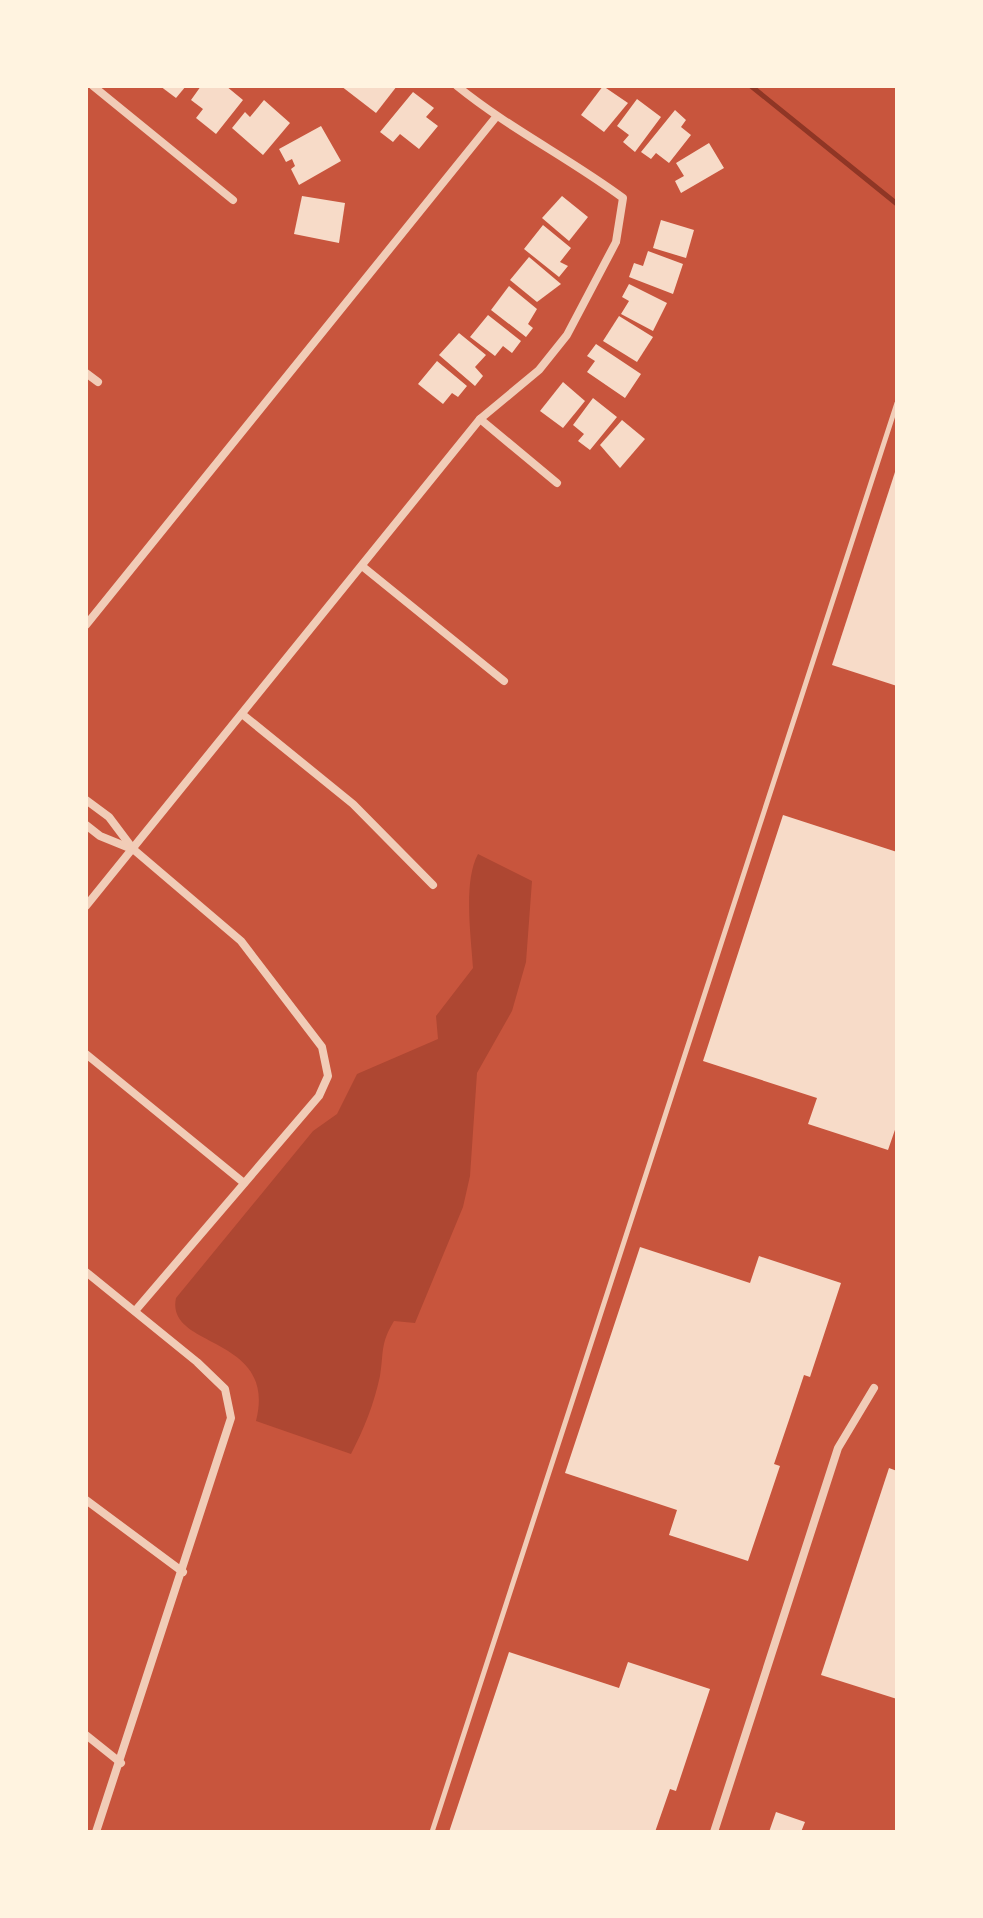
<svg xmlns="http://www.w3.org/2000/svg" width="983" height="1918" font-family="Jost,sans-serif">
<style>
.green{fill:#ae4732}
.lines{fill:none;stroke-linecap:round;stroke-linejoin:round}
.stream{stroke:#8f3625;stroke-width:5}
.building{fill:#f7dbc8}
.service{stroke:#f1ccb7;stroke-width:5}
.minor{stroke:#f1ccb7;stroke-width:8}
</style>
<rect width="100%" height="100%" fill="#c8553d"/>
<!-- green -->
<path class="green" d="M478,854L532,881L526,962L512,1011L477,1073L470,1176L463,1207L415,1323L394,1321C380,1344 384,1352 380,1376C374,1404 364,1429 351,1454L256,1421C278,1334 165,1350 176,1298L313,1131L337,1114L357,1074L438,1039L436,1016L473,968C471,936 463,882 478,854Z"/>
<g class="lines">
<!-- stream -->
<polyline class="stream" points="751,86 897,204"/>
</g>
<!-- building -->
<g class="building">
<polygon points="160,86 186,86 176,98"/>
<polygon points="201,86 226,86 243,100 216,134 196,118 203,109 191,100"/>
<polygon points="341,86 397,86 376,113"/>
<polygon points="603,86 628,103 604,132 581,115"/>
<polygon points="413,92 434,108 426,117 438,126 419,149 400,134 393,142 380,132"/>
<polygon points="637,99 661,117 635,152 623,142 629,135 617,126"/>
<polygon points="264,100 290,123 263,155 232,128 245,112 250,117"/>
<polygon points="675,110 686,120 681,127 691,135 669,163 656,153 651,159 641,152"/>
<polygon points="321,126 341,161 299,185 291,169 295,166 292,159 286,162 279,149"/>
<polygon points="709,143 724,168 681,193 675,181 684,176 676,163"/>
<polygon points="302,196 345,203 339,243 294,234"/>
<polygon points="562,196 588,217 569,241 542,218"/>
<polygon points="661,220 694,230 686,258 653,248"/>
<polygon points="543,225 571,248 560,262 568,266 559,277 524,249"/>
<polygon points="648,251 683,264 673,294 629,277 634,263 643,266"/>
<polygon points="529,257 561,284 537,302 510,280"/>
<polygon points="629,284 667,303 653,331 621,314 629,301 622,297"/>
<polygon points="509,286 537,309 528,324 533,328 526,337 491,310"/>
<polygon points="488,315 521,341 512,353 503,346 495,356 470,337"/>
<polygon points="619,316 653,337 637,362 603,341"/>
<polygon points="459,333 486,355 475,367 483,376 475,386 439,355"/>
<polygon points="596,344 641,374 625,398 587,372 595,361 587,356"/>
<polygon points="437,361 467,386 458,397 452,393 443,404 418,384"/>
<polygon points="563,382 585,401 563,428 540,411"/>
<polygon points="593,398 617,417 590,450 578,441 584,434 573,425"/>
<polygon points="622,420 645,439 620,468 600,445"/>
<polygon points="896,469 897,469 897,686 832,665"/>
<polygon points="783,815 897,852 897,1124 888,1150 808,1124 817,1098 703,1061"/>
<polygon points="640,1247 750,1283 759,1256 841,1283 810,1377 804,1375 789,1420 774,1464 780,1466 748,1561 669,1535 677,1510 565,1473"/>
<polygon points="889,1468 897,1471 897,1699 821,1675"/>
<polygon points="509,1652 619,1688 628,1662 710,1689 676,1791 670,1789 655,1832 449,1832"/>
<polygon points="776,1812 805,1822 801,1832 769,1832"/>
</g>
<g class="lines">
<!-- service -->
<polyline class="service" points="432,1832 897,403"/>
<!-- minor -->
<g class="minor">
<polyline points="93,86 233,200"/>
<polyline points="86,373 98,382"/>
<polyline points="480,419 557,483"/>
<polyline points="362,566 504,681"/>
<polyline points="86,625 496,117"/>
<polyline points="242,714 353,804 433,885"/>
<polyline points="86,800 109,817 133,849 241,941 322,1047 328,1076 319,1096 135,1311"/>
<polyline points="86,825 100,836 132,849"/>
<path d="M86,906L480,419L539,370L567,335L616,242L623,198C569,158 510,129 457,86"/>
<polyline points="86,1054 244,1183"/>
<polyline points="86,1272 197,1362 225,1389 231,1418 96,1832"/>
<polyline points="86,1500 183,1572"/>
<polyline points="86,1735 121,1763"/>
<polyline points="714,1832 838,1448 874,1388"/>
</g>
</g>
<!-- border -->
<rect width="983" height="1918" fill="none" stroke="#fff3e0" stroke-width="176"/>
</svg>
